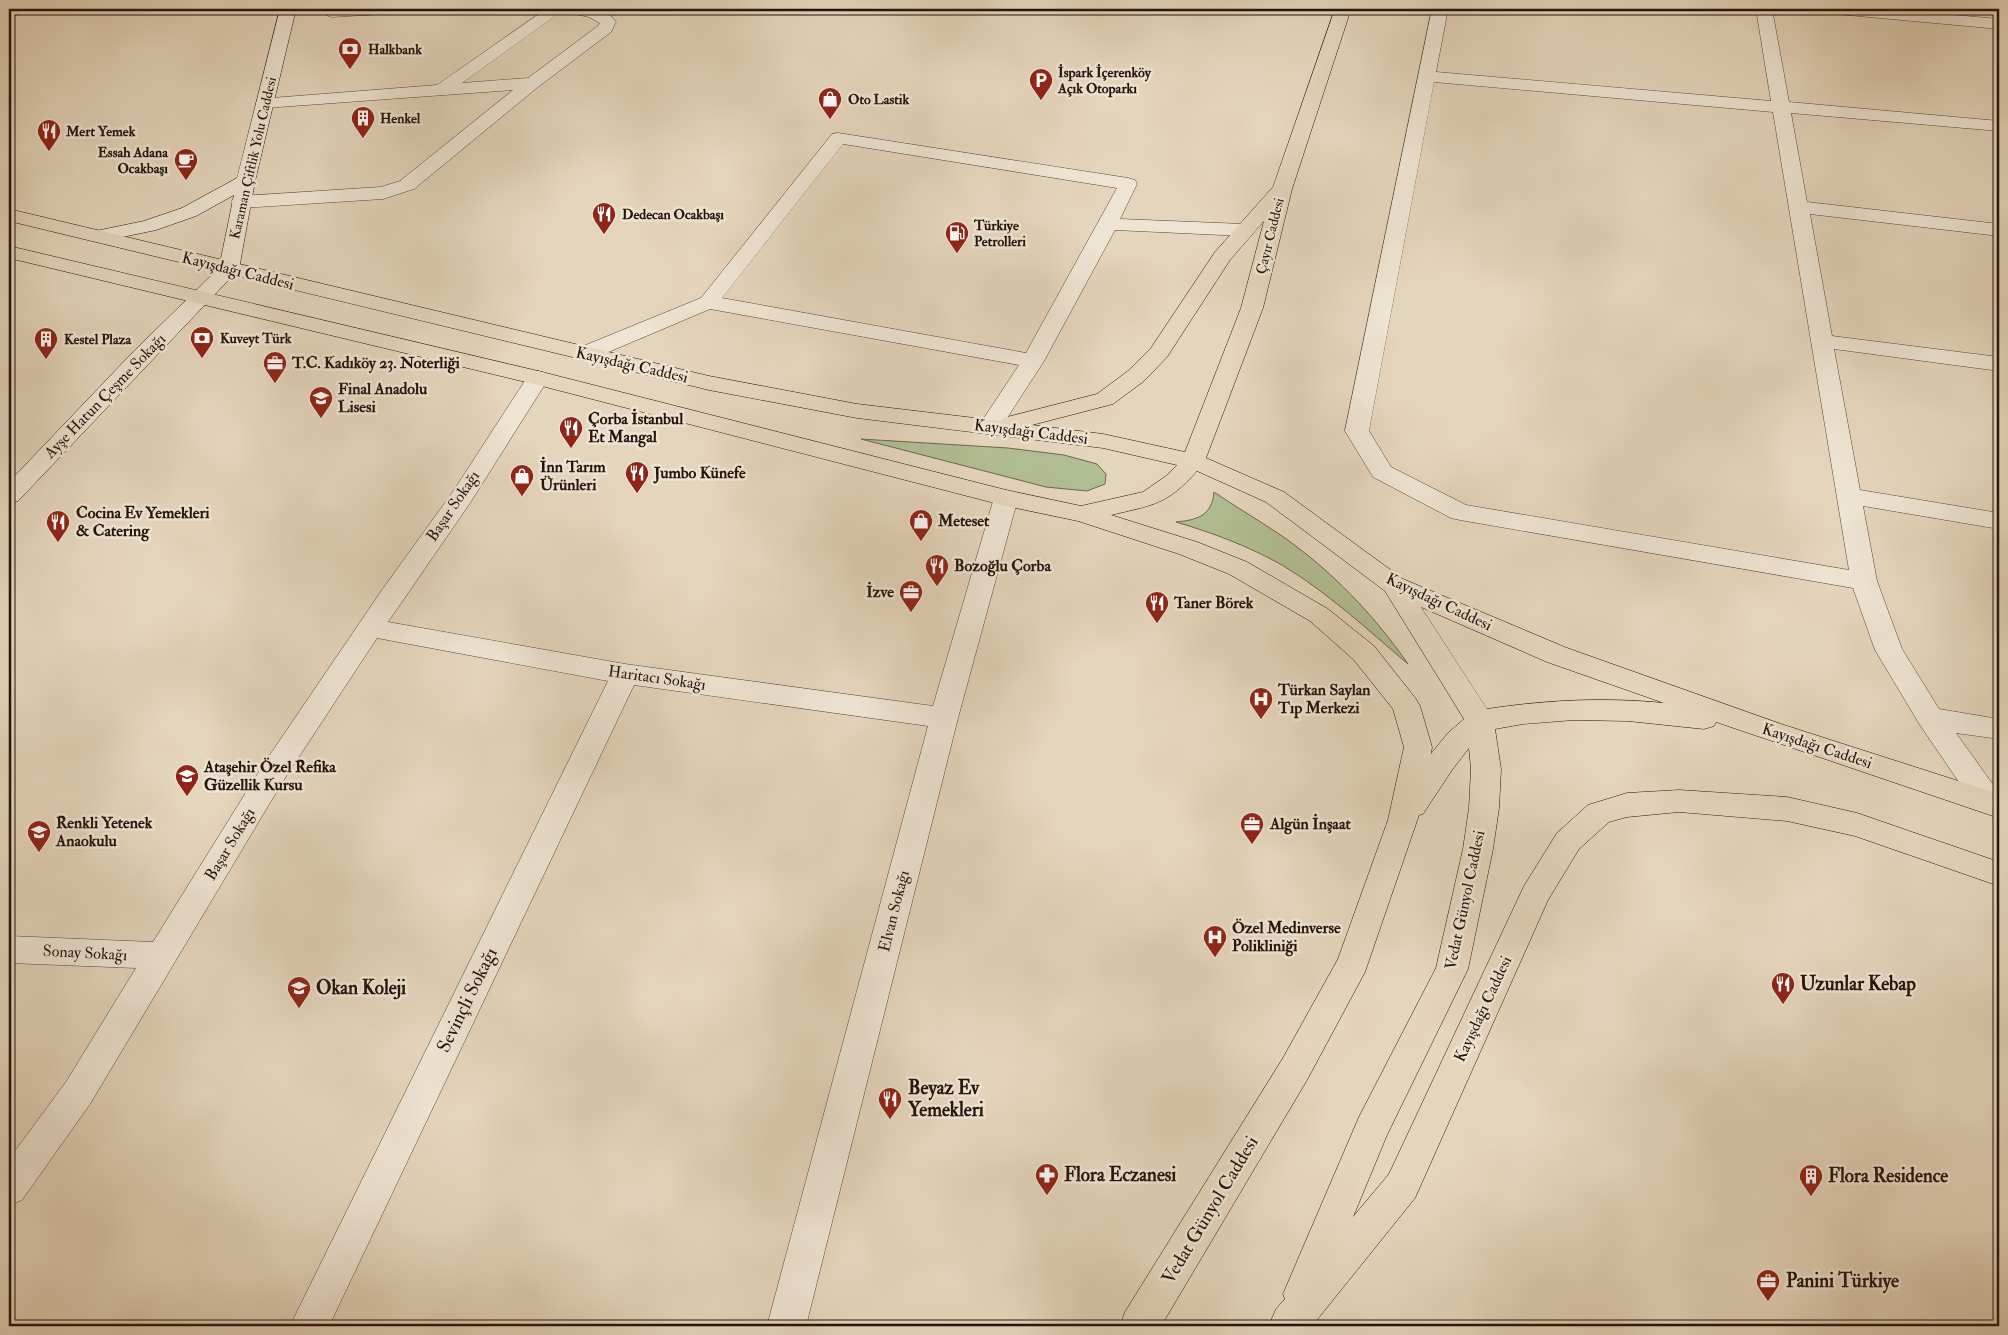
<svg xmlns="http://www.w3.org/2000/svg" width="2008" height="1335" font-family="'IM FELL Double Pica',serif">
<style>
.green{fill:#b1be93;stroke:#6a684f}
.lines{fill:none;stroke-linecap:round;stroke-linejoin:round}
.lane-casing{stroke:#544437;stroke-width:1}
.street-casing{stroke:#544437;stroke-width:1}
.secondary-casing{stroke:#24130b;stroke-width:1}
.primary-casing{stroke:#24130b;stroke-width:1}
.lane{fill:#eee4d3;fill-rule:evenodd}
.street{fill:#eee4d3;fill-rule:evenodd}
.secondary{fill:#eee4d3;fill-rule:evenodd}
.primary{fill:#e5d5bc;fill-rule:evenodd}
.labels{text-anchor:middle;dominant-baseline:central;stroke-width:5;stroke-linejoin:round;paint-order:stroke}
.far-poi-label{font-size:14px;font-weight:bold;fill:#24130b;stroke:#eee4d3;text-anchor:start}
.far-street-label{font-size:14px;fill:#24130b;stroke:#eee4d3}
.street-label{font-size:16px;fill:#24130b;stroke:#eee4d3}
.poi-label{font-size:16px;font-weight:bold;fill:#24130b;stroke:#eee4d3;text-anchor:start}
.near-poi-label{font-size:19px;font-weight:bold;fill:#24130b;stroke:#eee4d3;text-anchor:start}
.near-street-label{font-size:19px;fill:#24130b;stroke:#eee4d3}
</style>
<rect width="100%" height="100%" fill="#e5d5bc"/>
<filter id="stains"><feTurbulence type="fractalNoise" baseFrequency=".004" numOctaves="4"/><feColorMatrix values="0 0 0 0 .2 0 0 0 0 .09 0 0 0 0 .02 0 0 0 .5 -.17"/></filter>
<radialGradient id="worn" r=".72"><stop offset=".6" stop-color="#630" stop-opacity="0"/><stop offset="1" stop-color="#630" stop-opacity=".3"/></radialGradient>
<!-- green -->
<g class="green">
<polygon points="861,439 1008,448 1064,455 1097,464 1106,474 1105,484 1087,491 1046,487"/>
<path d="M1214,492C1236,507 1260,521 1282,536C1331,570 1374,615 1408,664C1368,630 1327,592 1282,565C1248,546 1213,533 1176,522C1197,520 1212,516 1214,492Z"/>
</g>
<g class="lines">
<!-- lane casing -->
<g class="lane-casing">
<g id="lane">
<polygon points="326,9 390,9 388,12 382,14 332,17 326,15 324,12"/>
<path d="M546,9C568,9 602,1 616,22L611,32L538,87L414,189L383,199L241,208L234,206L231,202L234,198L241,196L381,187L400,181L513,90L265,108L259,107L256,103L259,99L437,85ZM562,11L589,17L600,23L598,26L528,78L462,83Z"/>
<path d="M1432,9H1448L1436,72L1771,101L1756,9H1772L1789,102L1999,121V131L1791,113L1807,202L1999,224V236L1810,214L1832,336L1999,357V371L1834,349L1860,490L1999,513V529L1863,506L1877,581L1902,649L1939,709L1999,719V739L1956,733L1999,793V810L1989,813L1978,810L1920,725L1875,650L1853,588L1460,520L1451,518L1373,477L1345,431ZM1434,82L1773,112L1849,570L1466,505L1391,467L1369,431Z"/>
<polygon points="1829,9 1886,9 1999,19 1999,29 1837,14 1831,12"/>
<path d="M838,133L1128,178L1135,180L1137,184L1120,219L1244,224L1251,226L1254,230L1251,234L1244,236L1115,230L1044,361L998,432L990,434L982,432L978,427L1019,365L710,309L592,359L584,361L576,359L573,354L576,349L701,298L832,134ZM843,144L1117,188L1026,353L722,298Z"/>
</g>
</g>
<!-- street casing -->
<g class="street-casing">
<g id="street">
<polygon points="9,9 26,9 24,12 9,18"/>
<polygon points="538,371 546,373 549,378 470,503 388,622 625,664 933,706 994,498 997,493 1006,490 1015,493 1018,498 958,718 806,1326 767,1326 928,726 634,685 329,1326 290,1326 608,681 377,638 283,781 90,1104 22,1200 9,1205 9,1159 66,1082 136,968 9,963 9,936 153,942 263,765 382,590 452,493 530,373"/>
</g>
</g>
<!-- secondary casing -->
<g class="secondary-casing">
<polygon id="secondary" points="280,9 296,9 255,181 239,269 18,501 9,504 9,482 134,351 219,268 234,195 196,216 156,230 98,242 91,240 88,236 91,232 144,221 182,208 237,178"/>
</g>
<!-- primary casing -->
<g class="primary-casing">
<path id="primary" d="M1335,9H1351L1292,189L1263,308L1206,458L1284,492L1403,579L1567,648L1781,724L1999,794V818L1716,722L1714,726L1704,729L1628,721L1574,720L1523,724L1495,729L1501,769L1499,808L1493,849L1468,969L1387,1135L1353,1217L1389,1174L1524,886L1557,833L1588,805L1627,793L1679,790L1787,797L1857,813L1999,862V886L1855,836L1787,821L1679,812L1627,817L1609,822L1579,849L1548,900L1415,1198L1312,1326H1272L1270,1323L1276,1309L1285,1299L1283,1294L1359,1117L1436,968L1463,849L1469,808L1471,769L1469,748L1452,770L1423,814L1419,815L1365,972L1307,1080L1161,1326H1120L1125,1312L1283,1058L1338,959L1388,820L1404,747L1393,709L1354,660L1310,621L1229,574L1179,554L1078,521L1006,506L534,384L9,258V246L538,371L1006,490L1081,506L1143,492L1166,476L1177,465L1103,448L857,418L709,390L9,221V209L709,376L857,404L1000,421L1003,418L1097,394L1128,371L1151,348L1215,252L1273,187ZM1264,221L1241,308L1185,452L1103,434L1032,425L1113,404L1144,381L1167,357L1230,260ZM1197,471L1266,502L1385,591L1464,719L1448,733L1431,754L1432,747L1420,706L1416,699L1374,646L1328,609L1247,562L1197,542L1111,515C1153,505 1167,505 1197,471ZM1421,607L1547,662L1664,703C1604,697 1546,700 1487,709Z"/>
</g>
<!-- lane -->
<use href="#lane" class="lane"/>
<!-- street -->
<use href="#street" class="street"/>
<!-- secondary -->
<use href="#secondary" class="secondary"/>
<!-- primary -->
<use href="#primary" class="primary"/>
</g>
<!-- icons -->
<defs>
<g id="bank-pin" transform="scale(1.25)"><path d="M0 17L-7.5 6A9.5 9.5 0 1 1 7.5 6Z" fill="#8f2418" stroke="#eee4d3"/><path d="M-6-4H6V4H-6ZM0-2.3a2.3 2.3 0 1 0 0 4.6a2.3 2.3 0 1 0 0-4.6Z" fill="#fff"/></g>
<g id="parking-pin" transform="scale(1.25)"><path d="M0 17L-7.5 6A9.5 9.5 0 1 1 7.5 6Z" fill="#8f2418" stroke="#eee4d3"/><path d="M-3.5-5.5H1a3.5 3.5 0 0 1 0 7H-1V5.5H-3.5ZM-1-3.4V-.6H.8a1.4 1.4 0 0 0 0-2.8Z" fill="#fff"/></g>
<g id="shop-pin" transform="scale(1.25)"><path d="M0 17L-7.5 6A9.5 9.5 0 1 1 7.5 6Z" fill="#8f2418" stroke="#eee4d3"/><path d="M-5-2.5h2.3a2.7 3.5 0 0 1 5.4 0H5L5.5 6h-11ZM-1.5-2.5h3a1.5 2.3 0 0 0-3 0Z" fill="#fff"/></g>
<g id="building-pin" transform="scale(1.25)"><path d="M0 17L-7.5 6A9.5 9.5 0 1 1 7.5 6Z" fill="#8f2418" stroke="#eee4d3"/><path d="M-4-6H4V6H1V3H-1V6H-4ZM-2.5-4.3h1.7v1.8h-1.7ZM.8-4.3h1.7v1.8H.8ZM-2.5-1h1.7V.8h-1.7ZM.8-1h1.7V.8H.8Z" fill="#fff"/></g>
<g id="restaurant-pin" transform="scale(1.25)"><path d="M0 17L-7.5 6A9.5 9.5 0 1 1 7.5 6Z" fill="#8f2418" stroke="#eee4d3"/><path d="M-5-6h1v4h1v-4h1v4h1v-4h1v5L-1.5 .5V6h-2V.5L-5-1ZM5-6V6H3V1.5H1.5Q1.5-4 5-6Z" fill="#fff"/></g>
<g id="cafe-pin" transform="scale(1.25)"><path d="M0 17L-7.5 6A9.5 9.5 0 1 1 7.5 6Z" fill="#8f2418" stroke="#eee4d3"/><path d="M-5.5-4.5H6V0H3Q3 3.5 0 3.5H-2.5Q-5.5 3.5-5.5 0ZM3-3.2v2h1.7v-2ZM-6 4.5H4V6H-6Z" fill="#fff"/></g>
<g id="fuel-pin" transform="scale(1.25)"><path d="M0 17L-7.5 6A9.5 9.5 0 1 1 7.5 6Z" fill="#8f2418" stroke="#eee4d3"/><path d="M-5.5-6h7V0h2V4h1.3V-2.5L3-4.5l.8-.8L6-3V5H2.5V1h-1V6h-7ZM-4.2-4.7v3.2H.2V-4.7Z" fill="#fff"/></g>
<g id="office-pin" transform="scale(1.25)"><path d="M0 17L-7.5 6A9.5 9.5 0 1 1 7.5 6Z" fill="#8f2418" stroke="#eee4d3"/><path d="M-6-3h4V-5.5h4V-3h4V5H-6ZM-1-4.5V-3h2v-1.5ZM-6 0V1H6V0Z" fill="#fff"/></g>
<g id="school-pin" transform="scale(1.25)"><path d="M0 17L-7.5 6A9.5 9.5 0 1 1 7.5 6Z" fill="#8f2418" stroke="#eee4d3"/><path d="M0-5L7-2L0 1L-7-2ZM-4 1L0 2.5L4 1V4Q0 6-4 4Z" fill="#fff"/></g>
<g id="hospital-pin" transform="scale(1.25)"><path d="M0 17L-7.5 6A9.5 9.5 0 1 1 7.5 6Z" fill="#8f2418" stroke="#eee4d3"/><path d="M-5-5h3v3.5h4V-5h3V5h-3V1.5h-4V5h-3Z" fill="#fff"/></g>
<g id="pharmacy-pin" transform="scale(1.25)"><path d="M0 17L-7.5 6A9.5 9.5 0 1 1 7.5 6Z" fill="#8f2418" stroke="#eee4d3"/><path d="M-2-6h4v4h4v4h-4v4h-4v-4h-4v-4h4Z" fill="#fff"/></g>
</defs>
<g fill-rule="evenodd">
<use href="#bank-pin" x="350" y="49"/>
<use href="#parking-pin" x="1041" y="80"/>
<use href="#shop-pin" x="830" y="99"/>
<use href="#building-pin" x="363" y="118"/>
<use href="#restaurant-pin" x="49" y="131"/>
<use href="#cafe-pin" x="186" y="160"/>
<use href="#restaurant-pin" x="604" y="214"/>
<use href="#fuel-pin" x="957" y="233"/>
<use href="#bank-pin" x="202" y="338"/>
<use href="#building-pin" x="46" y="339"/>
<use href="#office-pin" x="275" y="363"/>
<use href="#school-pin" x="321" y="398"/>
<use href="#restaurant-pin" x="571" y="428"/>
<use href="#restaurant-pin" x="637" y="473"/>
<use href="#shop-pin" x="522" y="476"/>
<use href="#shop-pin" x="921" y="521"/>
<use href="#restaurant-pin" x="58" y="522"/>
<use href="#restaurant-pin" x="937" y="566"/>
<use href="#office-pin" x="911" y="592"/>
<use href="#restaurant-pin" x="1157" y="603"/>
<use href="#hospital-pin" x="1261" y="699"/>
<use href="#school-pin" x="187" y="776"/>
<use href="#office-pin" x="1252" y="824"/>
<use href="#school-pin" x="39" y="832"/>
<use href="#hospital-pin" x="1215" y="937"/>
<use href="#restaurant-pin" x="1783" y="984"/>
<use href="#school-pin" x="299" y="988"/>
<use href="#restaurant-pin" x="890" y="1099"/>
<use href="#pharmacy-pin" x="1047" y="1175"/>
<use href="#building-pin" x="1811" y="1176"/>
<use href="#office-pin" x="1768" y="1281"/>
</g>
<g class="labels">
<!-- far-poi labels -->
<g class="far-poi-label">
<text x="368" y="49">Halkbank</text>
<text x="1058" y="72">İspark İçerenköy<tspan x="1058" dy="16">Açık Otoparkı</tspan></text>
<text x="848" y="99">Oto Lastik</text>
<text x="380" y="118">Henkel</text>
<text x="66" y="131">Mert Yemek</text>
<text x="168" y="152" text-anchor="end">Essah Adana<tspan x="168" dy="16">Ocakbaşı</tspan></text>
<text x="622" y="214">Dedecan Ocakbaşı</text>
<text x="974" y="225">Türkiye<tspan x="974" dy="16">Petrolleri</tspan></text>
<text x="220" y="338">Kuveyt Türk</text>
<text x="64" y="339">Kestel Plaza</text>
</g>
<!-- far-street labels -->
<g class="far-street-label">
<text transform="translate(253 158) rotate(-77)">Karaman Çiftlik Yolu Caddesi</text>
<text transform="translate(1270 236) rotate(-76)">Çayır Caddesi</text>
</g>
<!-- street labels -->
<g class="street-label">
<text transform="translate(238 271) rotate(14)">Kayışdağı Caddesi</text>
<text transform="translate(632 365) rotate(13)">Kayışdağı Caddesi</text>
<text transform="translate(105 396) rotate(-46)">Ayşe Hatun Çeşme Sokağı</text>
<text transform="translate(1031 432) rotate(7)">Kayışdağı Caddesi</text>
<text transform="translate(453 506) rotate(-56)">Başar Sokağı</text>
<text transform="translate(1439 602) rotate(25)">Kayışdağı Caddesi</text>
<text transform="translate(657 678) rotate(8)">Haritacı Sokağı</text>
<text transform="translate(1817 746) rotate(18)">Kayışdağı Caddesi</text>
<text transform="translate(230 844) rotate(-59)">Başar Sokağı</text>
<text transform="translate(1465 900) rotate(-78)">Vedat Günyol Caddesi</text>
<text transform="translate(894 911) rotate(-76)">Elvan Sokağı</text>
<text transform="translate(85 953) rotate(3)">Sonay Sokağı</text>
<text transform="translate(1483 1009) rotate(-65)">Kayışdağı Caddesi</text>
</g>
<!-- poi labels -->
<g class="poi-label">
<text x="292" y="363">T.C. Kadıköy 23. Noterliği</text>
<text x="338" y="389">Final Anadolu<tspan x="338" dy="18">Lisesi</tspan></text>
<text x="588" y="419">Çorba İstanbul<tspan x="588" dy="18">Et Mangal</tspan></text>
<text x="540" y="467">İnn Tarım<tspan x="540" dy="18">Ürünleri</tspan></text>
<text x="654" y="473">Jumbo Künefe</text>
<text x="76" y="513">Cocina Ev Yemekleri<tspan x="76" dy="18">&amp; Catering</tspan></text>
<text x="938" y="521">Meteset</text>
<text x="954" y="566">Bozoğlu Çorba</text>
<text x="894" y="592" text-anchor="end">İzve</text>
<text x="1174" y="603">Taner Börek</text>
<text x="1278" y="690">Türkan Saylan<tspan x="1278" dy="18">Tıp Merkezi</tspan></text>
<text x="204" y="767">Ataşehir Özel Refika<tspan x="204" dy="18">Güzellik Kursu</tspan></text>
<text x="56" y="823">Renkli Yetenek<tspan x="56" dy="18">Anaokulu</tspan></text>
<text x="1270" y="824">Algün İnşaat</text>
<text x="1232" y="928">Özel Medinverse<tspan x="1232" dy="18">Polikliniği</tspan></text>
</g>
<!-- near-poi labels -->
<g class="near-poi-label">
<text x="1800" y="984">Uzunlar Kebap</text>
<text x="316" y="988">Okan Koleji</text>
<text x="908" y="1088">Beyaz Ev<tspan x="908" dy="22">Yemekleri</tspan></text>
<text x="1064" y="1175">Flora Eczanesi</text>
<text x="1828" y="1176">Flora Residence</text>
<text x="1786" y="1281">Panini Türkiye</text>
</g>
<!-- near-street labels -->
<g class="near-street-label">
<text transform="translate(467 1000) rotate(-64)">Sevinçli Sokağı</text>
<text transform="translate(1210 1210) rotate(-59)">Vedat Günyol Caddesi</text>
</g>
</g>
<!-- margin -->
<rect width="2008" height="1335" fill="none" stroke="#e5d5bc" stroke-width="30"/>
<rect x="10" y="10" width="1988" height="1315" fill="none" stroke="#24130b" stroke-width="2.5"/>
<rect x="15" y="15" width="1978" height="1305" fill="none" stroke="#24130b"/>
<rect width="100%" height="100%" filter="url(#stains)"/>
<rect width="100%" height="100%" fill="url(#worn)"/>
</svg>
